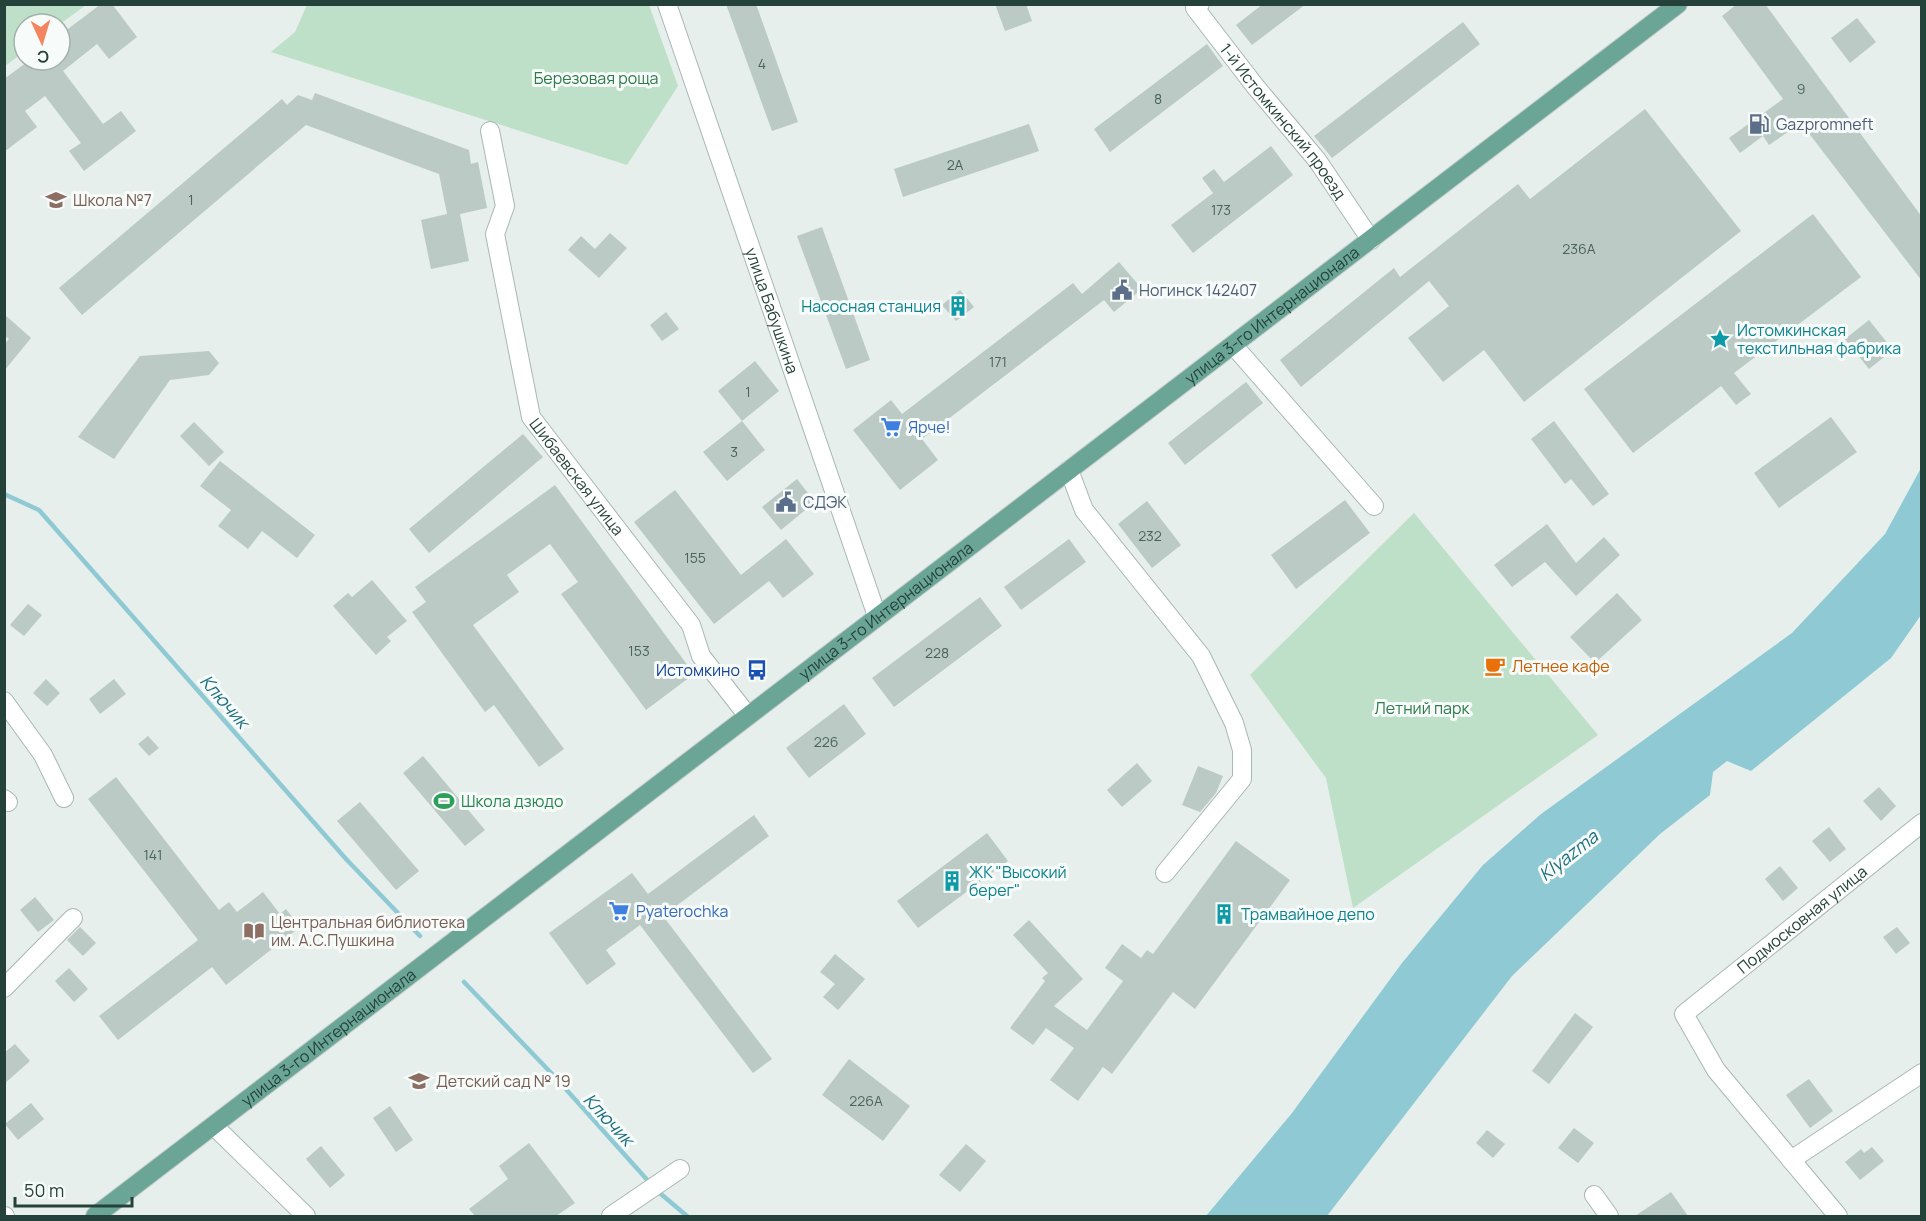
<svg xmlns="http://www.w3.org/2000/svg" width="1926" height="1221" font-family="Manrope,sans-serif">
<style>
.green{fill:#bfe0c8}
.water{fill:#8ec9d4}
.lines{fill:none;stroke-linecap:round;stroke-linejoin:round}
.stream{stroke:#8ec9d4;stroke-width:4.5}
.building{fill:#bbcac4}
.minor-casing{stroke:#a8b8b2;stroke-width:20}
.major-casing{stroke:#c2cac8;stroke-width:20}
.minor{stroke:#fff;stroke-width:18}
.major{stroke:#6aa596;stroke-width:18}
.labels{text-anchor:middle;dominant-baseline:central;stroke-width:6;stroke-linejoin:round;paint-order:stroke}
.number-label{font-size:14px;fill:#4a645c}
.park-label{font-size:16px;fill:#2d7a4b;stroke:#f7fbf9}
.street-label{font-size:16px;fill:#24423a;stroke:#f7fbf9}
.service-label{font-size:16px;fill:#4e5e75;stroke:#f7fbf9;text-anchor:start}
.education-label{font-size:16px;fill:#785e54;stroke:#f7fbf9;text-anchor:start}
.culture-label{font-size:16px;fill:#0d838f;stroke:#f7fbf9;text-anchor:start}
.shop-label{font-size:16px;fill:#366cbe;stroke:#f7fbf9;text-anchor:start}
.food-label{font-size:16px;fill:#c56008;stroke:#f7fbf9;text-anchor:start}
.transit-label{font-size:16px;fill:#164399;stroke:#f7fbf9;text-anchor:end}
.leisure-label{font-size:16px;fill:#27864d;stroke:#f7fbf9;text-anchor:start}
.water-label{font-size:18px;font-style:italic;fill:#1c6f80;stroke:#f7fbf9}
</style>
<rect width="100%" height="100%" fill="#e6efeb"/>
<!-- green -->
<g class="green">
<polygon points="5,4 86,4 86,5 60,24 24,24 24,52 5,66"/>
<polygon points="307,5 649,5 678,86 627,165 271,52 295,32"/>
<polygon points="1414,513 1598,735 1353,908 1326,778 1250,675"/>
</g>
<!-- water -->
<polygon class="water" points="1921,468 1921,615 1891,658 1751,771 1727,761 1713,772 1710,795 1660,834 1512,976 1327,1216 1206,1216 1292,1113 1402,963 1483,865 1541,814 1792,633 1885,534"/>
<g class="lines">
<!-- stream -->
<g class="stream">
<polyline points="4,494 39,510 346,859 420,936"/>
<polyline points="464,982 555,1077 650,1183"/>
<polyline points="655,1189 687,1216"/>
</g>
</g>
<!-- building -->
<g class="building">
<polygon points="101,4 112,4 137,37 109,59 97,44 63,71 103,124 121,111 136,131 84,171 69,151 81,143 45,96 25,111 37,127 4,152 4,79 30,60 60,60 60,35"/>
<polygon points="726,4 756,4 798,122 772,131"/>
<polygon points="995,4 1026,4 1032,21 1005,31"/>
<polygon points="1263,4 1306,4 1252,45 1236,25"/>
<polygon points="1737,4 1765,4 1922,217 1922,281 1801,123 1769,145 1763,136 1740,153 1729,138 1783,99 1722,16"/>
<polygon points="1857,18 1876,42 1850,63 1831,38"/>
<polygon points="1463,22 1480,44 1332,158 1314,136"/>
<polygon points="1207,44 1223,66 1110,152 1094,129"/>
<polygon points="315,93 469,150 471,164 478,162 487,208 460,214 469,261 431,269 421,220 447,214 439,174 306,125 82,315 59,288 282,99 287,105 298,95 312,100"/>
<polygon points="1645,109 1741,231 1524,402 1484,350 1443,382 1408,338 1449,306 1429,281 1301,387 1280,360 1394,268 1400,277 1518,184 1530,199"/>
<polygon points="1029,124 1039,151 903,197 894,169"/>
<polygon points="1271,146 1293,175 1193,253 1171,225 1213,193 1202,178 1214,169 1224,182"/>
<polygon points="1813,214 1861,277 1734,373 1751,394 1736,405 1721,386 1633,453 1584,389"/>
<polygon points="822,227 870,360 846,369 797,236"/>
<polygon points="610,233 627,248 599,278 568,250 581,236 595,249"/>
<polygon points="1119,262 1142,289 1114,312 1104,300 922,439 938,460 900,490 853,430 891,400 902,414 1073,283 1082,294"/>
<polygon points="960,290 974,307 956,321 942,305"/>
<polygon points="666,312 679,329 662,341 650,325"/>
<polygon points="4,314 31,338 4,371 4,344 9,339 4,335"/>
<polygon points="1869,320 1893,350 1869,369 1845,339"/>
<polygon points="209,351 219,363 209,375 170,380 114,459 78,437 140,356"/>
<polygon points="755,361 779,391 742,421 718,391"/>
<polygon points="1246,382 1263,403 1185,465 1168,443"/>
<polygon points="1831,417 1857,452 1779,508 1754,473"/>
<polygon points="742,421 765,450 727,481 703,452"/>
<polygon points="1554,421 1609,494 1593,506 1571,479 1565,484 1531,439"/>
<polygon points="194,422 224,452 209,466 180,436"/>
<polygon points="523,434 543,457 429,553 409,529"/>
<polygon points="220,461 315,535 297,558 262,531 248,549 218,526 231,510 200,486"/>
<polygon points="797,479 815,502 781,530 762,507"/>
<polygon points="555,485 694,674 646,710 561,594 578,582 550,544 507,575 519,592 473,625 564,749 539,767 494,705 485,712 412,612 426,602 415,587"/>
<polygon points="675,490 741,575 786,539 814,574 783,598 769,581 714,624 634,522"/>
<polygon points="1345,500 1370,533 1296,589 1271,555"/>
<polygon points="1147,501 1181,545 1152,568 1118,524"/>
<polygon points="1547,524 1576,563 1604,537 1620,555 1576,596 1545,562 1512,587 1494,565"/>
<polygon points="1069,539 1086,562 1021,610 1004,587"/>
<polygon points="372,580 407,621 387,637 391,641 376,655 333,606 348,593 352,597"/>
<polygon points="1617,593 1642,620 1595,663 1570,637"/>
<polygon points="980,597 1002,626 894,707 872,678"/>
<polygon points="28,604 42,615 24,636 10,625"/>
<polygon points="46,679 60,693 47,706 33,693"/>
<polygon points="114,679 126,694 100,714 89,699"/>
<polygon points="844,704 866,734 809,778 786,748"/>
<polygon points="148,736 159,748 149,756 138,744"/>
<polygon points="423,756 485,830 465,846 403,773"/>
<polygon points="1137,763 1152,781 1122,807 1107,790"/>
<polygon points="1198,766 1223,776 1216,793 1200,812 1182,805"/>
<polygon points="116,777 219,910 229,902 237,912 263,892 280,914 286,909 300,927 226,985 212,967 118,1040 99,1016 198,940 88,799"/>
<polygon points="1879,787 1896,806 1881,821 1863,801"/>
<polygon points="360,802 419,871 396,890 337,821"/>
<polygon points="754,815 769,836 663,916 772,1059 753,1073 640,925 606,950 616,964 587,985 549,933 632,873 648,894"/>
<polygon points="1829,827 1846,849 1830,862 1812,841"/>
<polygon points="987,833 1008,861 918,928 897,901"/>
<polygon points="1236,841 1290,880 1195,1009 1173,992 1112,1074 1103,1067 1078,1101 1050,1080 1074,1048 1046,1028 1033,1045 1010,1028 1045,981 1042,978 1048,973 1013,935 1029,920 1083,979 1054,1006 1087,1030 1123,981 1105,968 1122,944 1141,958 1147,950 1153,954"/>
<polygon points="1780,866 1798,888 1783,901 1765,879"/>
<polygon points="35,897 54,920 38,932 20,910"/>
<polygon points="80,927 96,943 83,956 67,940"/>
<polygon points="1897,927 1910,943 1896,954 1883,937"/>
<polygon points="835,954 865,979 838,1010 823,997 835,984 820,972"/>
<polygon points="69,968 88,989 74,1002 55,981"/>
<polygon points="1575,1013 1593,1027 1549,1084 1532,1071"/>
<polygon points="15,1044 30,1061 4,1084 4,1053"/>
<polygon points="849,1059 910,1106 883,1141 822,1095"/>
<polygon points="1809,1079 1833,1111 1810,1128 1786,1095"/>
<polygon points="31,1103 44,1119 18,1140 5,1124"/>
<polygon points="390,1106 413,1140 396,1152 373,1118"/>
<polygon points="1574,1128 1594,1143 1578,1163 1558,1148"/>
<polygon points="1487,1130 1505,1144 1493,1158 1476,1143"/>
<polygon points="529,1143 575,1203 556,1216 475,1216 469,1209 508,1179 499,1166"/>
<polygon points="966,1144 986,1161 960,1192 939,1175"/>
<polygon points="321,1146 345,1175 330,1188 306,1159"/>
<polygon points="1872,1147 1884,1161 1860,1180 1845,1162 1861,1149 1864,1153"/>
<polygon points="1671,1192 1688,1216 1635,1216"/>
</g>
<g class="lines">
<!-- minor casing -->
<g class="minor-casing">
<g id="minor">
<path id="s1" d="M667,4L877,616"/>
<path id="s2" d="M1200,4L1195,8L1255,86L1317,160L1371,240"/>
<path id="s3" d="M490,131L505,206L495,234L531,417L691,625L701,656L748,716"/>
<polyline points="1233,345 1374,506"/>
<polyline points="1069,470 1084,510 1201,656 1234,723 1242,750 1242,779 1165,873"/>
<polyline points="4,701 43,755 64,798"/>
<polyline points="4,799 8,802"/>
<polyline points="4,988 73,918"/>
<polyline points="214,1126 306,1216"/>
<polyline points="1791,1160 1922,1073"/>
<polyline points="1594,1195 1609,1216"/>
<polyline points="4,1216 5,1216"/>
<polyline points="611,1216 680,1169"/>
<path id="s4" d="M1838,1216L1716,1070L1684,1014L1922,823"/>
</g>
</g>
<!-- major casing -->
<g class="major-casing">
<g id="major">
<path id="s5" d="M95,1216L1678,4"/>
</g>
</g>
<!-- minor -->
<use href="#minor" class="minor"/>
<!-- major -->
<use href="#major" class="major"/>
</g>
<!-- icons -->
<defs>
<g id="fuel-bare" transform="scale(1.62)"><path d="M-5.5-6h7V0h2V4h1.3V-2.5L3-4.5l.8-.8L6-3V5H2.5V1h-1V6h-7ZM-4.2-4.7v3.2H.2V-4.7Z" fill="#5c6f8a" stroke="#f7fbf9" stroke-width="2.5" paint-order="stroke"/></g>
<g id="school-bare" transform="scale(1.62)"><path d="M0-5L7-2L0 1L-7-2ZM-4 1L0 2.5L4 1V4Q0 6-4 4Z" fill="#8d6e63" stroke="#f7fbf9" stroke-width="2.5" paint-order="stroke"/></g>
<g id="civic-bare" transform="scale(1.62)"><path d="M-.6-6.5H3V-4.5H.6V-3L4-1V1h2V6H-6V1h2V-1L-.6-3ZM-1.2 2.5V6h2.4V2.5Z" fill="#5c6f8a" stroke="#f7fbf9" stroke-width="2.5" paint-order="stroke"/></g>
<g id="building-bare" transform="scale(1.62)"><path d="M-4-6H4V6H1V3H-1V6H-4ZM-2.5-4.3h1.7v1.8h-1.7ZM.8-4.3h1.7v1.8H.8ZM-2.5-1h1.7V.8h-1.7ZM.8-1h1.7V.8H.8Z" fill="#0f9aa8" stroke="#f7fbf9" stroke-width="2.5" paint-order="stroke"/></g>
<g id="sight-bare" transform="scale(1.62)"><path d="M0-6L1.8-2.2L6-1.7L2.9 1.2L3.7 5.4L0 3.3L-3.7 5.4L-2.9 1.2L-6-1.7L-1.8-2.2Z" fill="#0f9aa8" stroke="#f7fbf9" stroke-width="2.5" paint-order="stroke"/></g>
<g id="supermarket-bare" transform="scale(1.62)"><path d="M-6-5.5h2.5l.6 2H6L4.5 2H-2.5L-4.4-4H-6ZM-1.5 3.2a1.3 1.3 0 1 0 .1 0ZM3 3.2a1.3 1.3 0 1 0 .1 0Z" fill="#3f7fe0" stroke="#f7fbf9" stroke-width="2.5" paint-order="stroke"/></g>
<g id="cafe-bare" transform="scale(1.62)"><path d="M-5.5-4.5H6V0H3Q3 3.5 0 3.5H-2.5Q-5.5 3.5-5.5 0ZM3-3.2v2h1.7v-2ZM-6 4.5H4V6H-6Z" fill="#e8710a" stroke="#f7fbf9" stroke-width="2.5" paint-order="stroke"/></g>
<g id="bus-bare" transform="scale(1.62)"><path d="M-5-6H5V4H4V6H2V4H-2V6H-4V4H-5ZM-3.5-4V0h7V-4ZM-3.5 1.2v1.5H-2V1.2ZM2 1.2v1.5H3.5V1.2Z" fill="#1a4fb4" stroke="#f7fbf9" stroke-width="2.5" paint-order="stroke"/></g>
<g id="stadium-bare" transform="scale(1.62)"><path d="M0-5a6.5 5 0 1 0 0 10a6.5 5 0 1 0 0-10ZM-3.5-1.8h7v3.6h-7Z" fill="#2e9e5b" stroke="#f7fbf9" stroke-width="2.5" paint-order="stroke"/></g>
<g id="library-bare" transform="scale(1.62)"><path d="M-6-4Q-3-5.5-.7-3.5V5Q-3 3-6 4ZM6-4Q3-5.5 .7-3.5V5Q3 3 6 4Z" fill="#8d6e63" stroke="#f7fbf9" stroke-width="2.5" paint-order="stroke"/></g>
</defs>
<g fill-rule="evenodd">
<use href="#fuel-bare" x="1759" y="124"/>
<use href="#school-bare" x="56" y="200"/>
<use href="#civic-bare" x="1122" y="290"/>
<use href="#building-bare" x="958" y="306"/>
<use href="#sight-bare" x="1720" y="339"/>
<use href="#supermarket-bare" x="891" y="427"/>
<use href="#civic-bare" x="786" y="502"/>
<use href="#cafe-bare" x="1495" y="666"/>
<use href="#bus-bare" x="757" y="670"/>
<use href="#stadium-bare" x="444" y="801"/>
<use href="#building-bare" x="952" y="881"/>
<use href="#supermarket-bare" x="619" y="911"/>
<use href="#building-bare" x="1224" y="914"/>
<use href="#library-bare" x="254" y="931"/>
<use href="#school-bare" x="419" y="1081"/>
</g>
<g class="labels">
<!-- number labels -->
<g class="number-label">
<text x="762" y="63">4</text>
<text x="1801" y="88">9</text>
<text x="1158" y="98">8</text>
<text x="955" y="164">2А</text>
<text x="191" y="199">1</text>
<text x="1221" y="209">173</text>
<text x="1579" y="248">236А</text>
<text x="998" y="361">171</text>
<text x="748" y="391">1</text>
<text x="734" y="451">3</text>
<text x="1150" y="535">232</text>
<text x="695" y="557">155</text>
<text x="639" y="650">153</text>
<text x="937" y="652">228</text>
<text x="826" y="741">226</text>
<text x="153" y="854">141</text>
<text x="866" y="1100">226А</text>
</g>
<!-- park labels -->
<g class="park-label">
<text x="596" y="78">Березовая роща</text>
<text x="1422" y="708">Летний парк</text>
</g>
<!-- street labels -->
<g class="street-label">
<text stroke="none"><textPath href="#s2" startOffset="150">1-й Истомкинский проезд</textPath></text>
<text stroke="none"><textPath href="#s1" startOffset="324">улица Бабушкина</textPath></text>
<text stroke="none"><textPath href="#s5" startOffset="1482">улица 3-го Интернационала</textPath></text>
<text stroke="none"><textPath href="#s3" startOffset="368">Шибаевская улица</textPath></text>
<text stroke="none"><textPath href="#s5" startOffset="996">улица 3-го Интернационала</textPath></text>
<text stroke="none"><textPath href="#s4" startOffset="406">Подмосковная улица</textPath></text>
<text stroke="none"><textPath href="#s5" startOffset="294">улица 3-го Интернационала</textPath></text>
</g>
<!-- service labels -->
<g class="service-label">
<text x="1776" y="124">Gazpromneft</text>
<text x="1139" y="290">Ногинск 142407</text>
<text x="803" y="502">СДЭК</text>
</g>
<!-- education labels -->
<g class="education-label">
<text x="73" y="200">Школа №7</text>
<text x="271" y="922">Центральная библиотека<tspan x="271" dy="18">им. А.С.Пушкина</tspan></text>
<text x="436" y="1081">Детский сад № 19</text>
</g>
<!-- culture labels -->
<g class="culture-label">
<text x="941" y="306" text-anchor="end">Насосная станция</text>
<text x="1737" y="330">Истомкинская<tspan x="1737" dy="18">текстильная фабрика</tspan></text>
<text x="969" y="872">ЖК "Высокий<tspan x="969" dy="18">берег"</tspan></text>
<text x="1241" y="914">Трамвайное депо</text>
</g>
<!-- shop labels -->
<g class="shop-label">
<text x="908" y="427">Ярче!</text>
<text x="636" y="911">Pyaterochka</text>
</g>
<!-- food labels -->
<g class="food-label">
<text x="1512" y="666">Летнее кафе</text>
</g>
<!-- transit labels -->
<g class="transit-label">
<text x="740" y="670">Истомкино</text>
</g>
<!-- leisure labels -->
<g class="leisure-label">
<text x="461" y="801">Школа дзюдо</text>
</g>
<!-- water labels -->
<g class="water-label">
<text transform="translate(225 701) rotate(49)">Ключик</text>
<text transform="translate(1568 855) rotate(-38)">Klyazma</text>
<text transform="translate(609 1119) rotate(47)">Ключик</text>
</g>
</g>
<!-- border -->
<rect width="1926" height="1221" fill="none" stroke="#24423a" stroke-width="12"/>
<!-- north arrow -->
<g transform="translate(42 42) rotate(176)"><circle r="28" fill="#f7fbf9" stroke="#a3b1ad" stroke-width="1.5"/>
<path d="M0-4.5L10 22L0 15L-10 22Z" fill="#f4845f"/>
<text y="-9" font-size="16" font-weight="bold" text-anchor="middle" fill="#24423a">С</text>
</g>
<!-- scale -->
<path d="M15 1197v9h117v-9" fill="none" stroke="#24423a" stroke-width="3"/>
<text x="24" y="1197" font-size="18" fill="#24423a" stroke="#f7fbf9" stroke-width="4.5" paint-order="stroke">50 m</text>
</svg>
